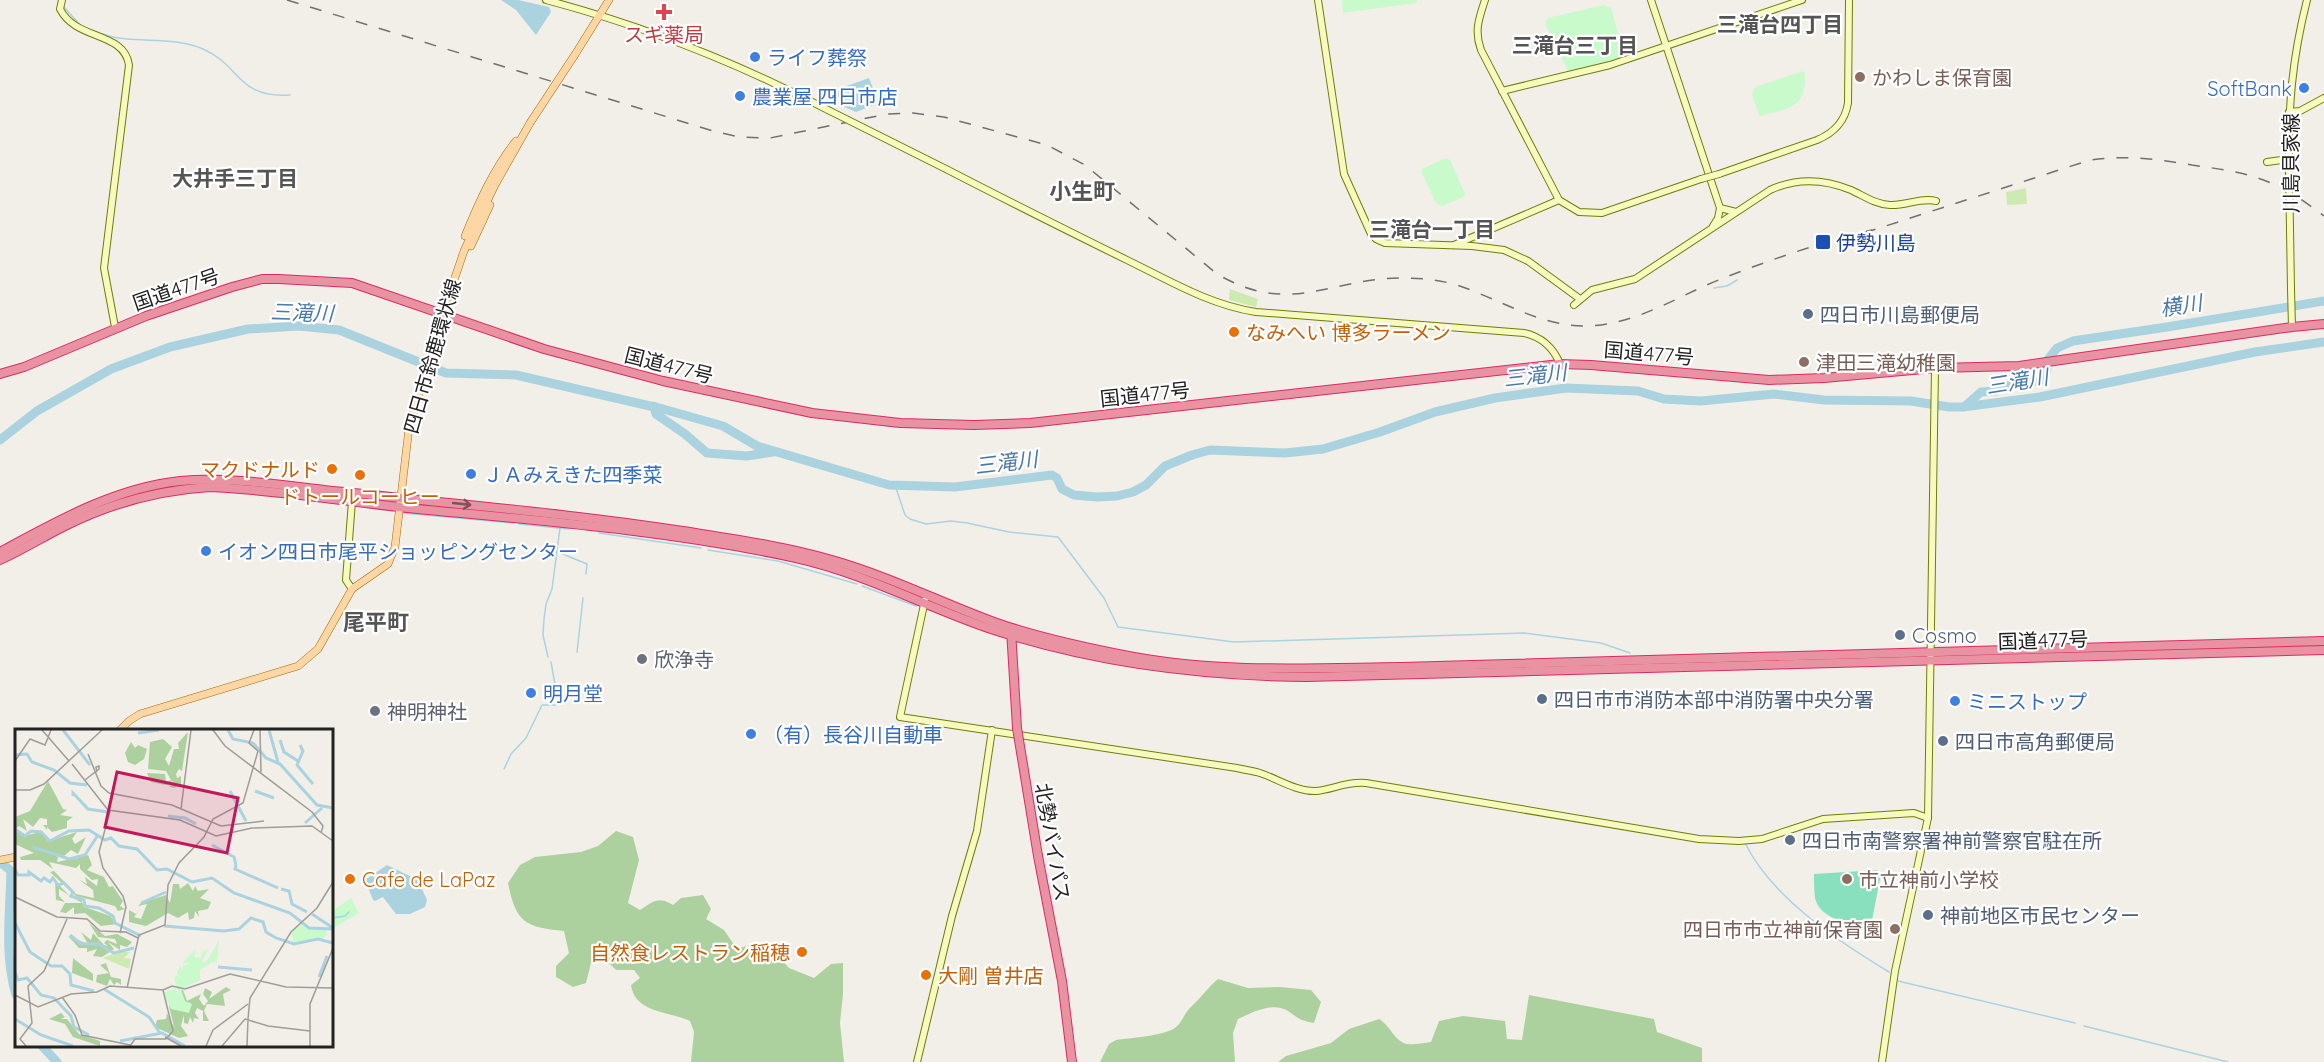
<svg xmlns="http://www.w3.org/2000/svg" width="2324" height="1062" font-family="Quicksand,'Noto Sans JP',sans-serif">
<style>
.grass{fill:#cdebb0}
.forest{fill:#add19e}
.park{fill:#c8facc}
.pitch{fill:#88e0be}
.water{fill:#aad3df}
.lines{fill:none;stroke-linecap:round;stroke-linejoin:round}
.stream{stroke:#aad3df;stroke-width:1.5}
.river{stroke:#aad3df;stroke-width:9}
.secondary-casing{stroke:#707d05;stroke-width:8}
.primary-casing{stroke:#a06b00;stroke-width:8}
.highway-casing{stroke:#dc2a67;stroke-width:10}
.secondary{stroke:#f7fabf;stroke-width:6}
.primary{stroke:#fcd6a4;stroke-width:7}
.highway{stroke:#e892a2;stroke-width:8}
.rail{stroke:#707070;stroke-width:1.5;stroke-dasharray:12 12;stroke-linecap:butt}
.secondary-bridge-casing{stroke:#707d05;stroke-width:8;stroke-linecap:butt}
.primary-bridge-casing{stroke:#a06b00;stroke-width:8;stroke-linecap:butt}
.highway-bridge-casing{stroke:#dc2a67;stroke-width:10;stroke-linecap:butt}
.secondary-bridge{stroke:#f7fabf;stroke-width:6}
.primary-bridge{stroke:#fcd6a4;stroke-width:7}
.highway-bridge{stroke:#e892a2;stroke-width:8}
.oneway{stroke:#7b545c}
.health-dot{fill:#e0444e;stroke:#fff;stroke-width:2}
.shop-dot{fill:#3f7fe0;stroke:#fff;stroke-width:2}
.education-dot{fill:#8d6e63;stroke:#fff;stroke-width:2}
.transit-dot{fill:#1a4fb4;stroke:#fff;stroke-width:2}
.service-dot{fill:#5c6f8a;stroke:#fff;stroke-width:2}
.food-dot{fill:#e8710a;stroke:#fff;stroke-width:2}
.worship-dot{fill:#6b7280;stroke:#fff;stroke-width:2}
.labels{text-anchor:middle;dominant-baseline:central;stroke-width:4.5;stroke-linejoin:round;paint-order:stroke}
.health-label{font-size:20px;fill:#be3a42;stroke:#fff}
.shop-label{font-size:20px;fill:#366cbe;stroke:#fff;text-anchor:start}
.education-label{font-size:20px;fill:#785e54;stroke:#fff;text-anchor:start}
.street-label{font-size:20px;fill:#222;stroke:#fff}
.transit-label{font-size:20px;fill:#164399;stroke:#fff;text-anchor:start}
.service-label{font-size:20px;fill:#4e5e75;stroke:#fff;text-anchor:start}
.food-label{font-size:20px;fill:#c56008;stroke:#fff;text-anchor:start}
.worship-label{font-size:20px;fill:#5b616d;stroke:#fff;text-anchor:start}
.neighbourhood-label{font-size:21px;font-weight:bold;fill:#555;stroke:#fff}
.water-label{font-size:21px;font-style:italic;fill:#4a7aab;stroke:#fff}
.quarter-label{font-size:22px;font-weight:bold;fill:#555;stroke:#fff}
.inset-river{fill:none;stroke:#aad3df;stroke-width:3}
.inset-road{fill:none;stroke:#9f9d99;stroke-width:1.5}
.view{fill:#c2185b;fill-opacity:0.15;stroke:#c2185b;stroke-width:3}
.inset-edge{fill:none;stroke:#222;stroke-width:3}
</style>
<rect width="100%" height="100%" fill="#f2efe9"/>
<!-- grass -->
<g class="grass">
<polygon points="2026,188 2027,204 2007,205 2006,192"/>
<polygon points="1230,289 1258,299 1256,307 1229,300"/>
</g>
<!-- forest -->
<g class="forest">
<path d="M616,831L633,837L639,860L628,903L640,910C654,901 658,896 673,905L681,898L703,895L711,909L706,919L724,930L737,949L756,943L772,949L789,968L814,978L831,964L843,963V994L840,1023L844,1062H691L694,1032L690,1021C668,1011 635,1013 631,985L640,978L634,970H616L607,961L597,958L591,963L586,983L573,987L556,977V966L569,953L564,931C525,927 516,923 508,883L520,865L535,857L581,852L598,846Z"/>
<path d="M1218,979L1248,988L1280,987L1311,990L1321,1002L1314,1023C1298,1020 1300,1019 1288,1011C1273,1001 1251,1013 1238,1019L1233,1033L1235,1062H1100L1109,1044L1116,1040C1130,1038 1159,1036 1171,1030C1182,1026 1184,1012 1192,1006C1201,998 1208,987 1218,979Z"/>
<path d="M1529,995L1654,1019L1657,1032L1702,1048V1062H1278L1286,1056L1331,1043L1349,1029L1379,1019C1390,1025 1395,1042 1407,1044C1414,1045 1423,1043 1431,1042L1439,1021L1463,1016L1505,1021L1507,1039L1522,1040Z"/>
</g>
<!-- park -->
<g class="park">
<polygon points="1342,0 1418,0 1416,3 1343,13"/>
<polygon points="1604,5 1611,8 1624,55 1622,59 1572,73 1568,71 1545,24 1548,18"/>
<path d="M1803,71L1805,73C1806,109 1791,107 1762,116L1759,115L1752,94L1755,87Z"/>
<polygon points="1446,158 1450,160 1465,194 1464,197 1442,206 1436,203 1422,173 1422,169"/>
<polygon points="351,898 359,913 332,929 332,911"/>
</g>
<!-- pitch -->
<path class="pitch" d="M1877,870L1881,874L1872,920L1868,923L1866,928C1850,925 1819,918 1815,898C1814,890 1814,882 1814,874Z"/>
<!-- water -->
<g class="water">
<polygon points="501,0 518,0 549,7 551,12 536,35 516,10"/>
<polygon points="869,78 879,103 856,112 842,106 837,93 841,88"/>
<polygon points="387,865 418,880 427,900 425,907 410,914 396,914 383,897 375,901 373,900 365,880"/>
</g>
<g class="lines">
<!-- stream -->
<g class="stream">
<polyline points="64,7 81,26"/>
<path d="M102,34C135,45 170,35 203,49C242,66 236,98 290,95"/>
<polyline points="1714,288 1727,286 1737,280"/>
<polyline points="895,485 905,515 910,519 926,524 951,521 967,523 1009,532 1058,537 1104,598 1118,627 1234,642 1524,633 1601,643 1630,653"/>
<polyline points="356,506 393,511"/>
<polyline points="403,513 513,523"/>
<polyline points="519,524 568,529 572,528"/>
<polyline points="583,529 591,530"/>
<polyline points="599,533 701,548"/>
<polyline points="708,550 778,561 857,584"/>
<polyline points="558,552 587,564 586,574"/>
<polyline points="862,586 916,606"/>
<polyline points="577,652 583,598"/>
<polyline points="548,657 543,635 544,619 546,604 552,589 560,528"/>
<polyline points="551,662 556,690"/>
<polyline points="504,769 511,754 526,738 542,705 556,705"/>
<path d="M1745,843C1772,898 1838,941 1889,972"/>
<polyline points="332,918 345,916 349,912"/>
<polyline points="1898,981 2075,1023"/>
<polyline points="2084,1026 2228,1062"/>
</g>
<!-- river -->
<g class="river">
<polyline points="2049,358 2057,348 2073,341 2167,327 2324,301"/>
<polyline points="654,406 656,414 685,434 707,453 747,456 773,452"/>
<polyline points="1964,407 1981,392 1996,391 2005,386 2044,380 2047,369"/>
<polyline points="0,440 37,411 111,369 170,347 248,329 299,326 339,330 446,373 516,375 663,409 723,426 757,446 889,485 955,487 1052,475 1057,478 1062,489 1074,495 1097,497 1117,496 1133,492 1146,485 1165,466 1192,455 1210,450 1285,453 1323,449 1380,432 1435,412 1495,398 1566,388 1638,391 1664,399 1701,401 1774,394 1824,400 1911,401 1949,407 1963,407 2040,397 2255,352 2324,342"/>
<path d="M0,862L11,871C10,913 4,955 16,995"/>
<polyline points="42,1046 57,1062"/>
</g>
<!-- secondary casing -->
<g class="secondary-casing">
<g id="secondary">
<path d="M62,0L60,9C76,41 124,31 129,65L104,268L115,327"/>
<path d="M546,0C644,26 738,63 828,110"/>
<polyline points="1318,0 1344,174 1371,234 1376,239 1385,243 1472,246 1504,250 1528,261 1580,299"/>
<path d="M1485,0C1479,18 1474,31 1481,50L1559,200L1579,212L1602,213L1701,179"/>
<polyline points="1651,0 1720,208 1736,212"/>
<polyline points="1502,91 1610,65 1802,0"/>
<polyline points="2289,112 2300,111 2324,98"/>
<polyline points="2267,162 2289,159"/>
<path d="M2289,169C2288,108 2292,59 2307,0"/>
<path d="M948,170C1008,201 1068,231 1129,261C1170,281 1210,305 1256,312L1524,333C1542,337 1553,347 1560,364"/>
<path d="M1719,174L1817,140C1834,133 1845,122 1848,103L1849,0"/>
<polyline points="1713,226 1718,218 1720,208"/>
<polyline points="1454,245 1559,200"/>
<polyline points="2291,289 2292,327"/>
<path d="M1574,305L1592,290L1635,279L1770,190C1796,178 1824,179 1851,190C1864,196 1875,204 1890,205C1905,206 1922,197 1936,201"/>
<polyline points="352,589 346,580 352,501"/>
<path d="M925,600L900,717L1237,768C1245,770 1253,771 1260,773C1278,779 1295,791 1315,791C1332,790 1346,781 1366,783L1699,839L1739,841L1762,839L1823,819L1914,813L1928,818"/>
<polyline points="917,1062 952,916 977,831 992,730"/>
<polyline points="1882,1062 1895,971 1928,818 1935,368"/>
</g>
</g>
<!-- primary casing -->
<g class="primary-casing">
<g id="primary">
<polyline points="576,53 609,0"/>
<path d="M465,236C478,204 494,168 516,141"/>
<polyline points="471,246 490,205"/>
<polyline points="120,730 129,721 140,714 298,666 318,649 352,589 388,564 395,547 409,428 437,330 464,251 479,218 495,185 530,123"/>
<polyline points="0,860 16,857"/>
</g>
</g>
<!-- highway casing -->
<g class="highway-casing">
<g id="highway">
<polyline points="0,374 24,367 146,316 232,287 262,279 279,279 352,283 544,349 663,381 812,413 900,423 974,425 1030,423 1560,364 1591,365 1769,380 1824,378 1935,368 2019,366 2292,327 2324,324"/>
<path d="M0,552C57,521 115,488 180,481C238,476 296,488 353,493C463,505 574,514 683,531C733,539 784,546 832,560C888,576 940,602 994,622C1039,638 1087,648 1134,657C1222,673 1312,668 1401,667L2324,641"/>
<path d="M0,560C22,550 43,537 65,526C111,503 159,490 210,487C280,490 348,502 417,509C544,521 672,531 796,558C864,573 926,607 991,629C1094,663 1199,676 1307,677L2324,650"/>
<polyline points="1011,630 1017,728"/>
<polyline points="1038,856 1062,981 1072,1062"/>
</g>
</g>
<!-- secondary -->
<use href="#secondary" class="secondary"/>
<!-- primary -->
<use href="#primary" class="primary"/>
<!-- highway -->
<use href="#highway" class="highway"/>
<!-- rail -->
<g class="rail">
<path d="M287,0L713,131L739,137L770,138L887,114L913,113L944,117L1047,145L1085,165L1217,274C1291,317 1329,278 1402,278C1426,278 1451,281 1473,291C1512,306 1545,327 1589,326C1637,324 1678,296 1721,279C1770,260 1821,242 1872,230"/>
<path d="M1864,233L2090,160C2125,155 2157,159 2192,165C2219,169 2247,172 2273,184C2292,192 2308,204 2324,216"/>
</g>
<!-- secondary-bridge casing -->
<g class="secondary-bridge-casing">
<g id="secondary-bridge">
<polyline points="828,110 948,170"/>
<polyline points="2289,169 2291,289"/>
<polyline points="1701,179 1719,174"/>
</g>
</g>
<!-- primary-bridge casing -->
<g class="primary-bridge-casing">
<polyline id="primary-bridge" points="530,123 576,53"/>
</g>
<!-- highway-bridge casing -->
<g class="highway-bridge-casing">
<polyline id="highway-bridge" points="1017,728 1038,856"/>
</g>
<!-- secondary-bridge -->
<use href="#secondary-bridge" class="secondary-bridge"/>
<!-- primary-bridge -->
<use href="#primary-bridge" class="primary-bridge"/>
<!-- highway-bridge -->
<use href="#highway-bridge" class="highway-bridge"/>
</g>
<!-- one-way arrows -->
<defs><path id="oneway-shaft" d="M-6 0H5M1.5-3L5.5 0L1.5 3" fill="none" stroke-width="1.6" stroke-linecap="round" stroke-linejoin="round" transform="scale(1.5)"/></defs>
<use class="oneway" href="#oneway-shaft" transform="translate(462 504) rotate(6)"/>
<!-- markers -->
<path class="health-dot" d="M661 3h6v6h6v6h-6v6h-6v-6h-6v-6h6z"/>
<g class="shop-dot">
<circle cx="755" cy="57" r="6"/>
<circle cx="2304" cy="88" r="6"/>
<circle cx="740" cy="96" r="6"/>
<circle cx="471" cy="474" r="6"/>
<circle cx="206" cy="551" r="6"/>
<circle cx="531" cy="693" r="6"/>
<circle cx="1955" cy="701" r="6"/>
<circle cx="751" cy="734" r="6"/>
</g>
<g class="education-dot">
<circle cx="1860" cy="77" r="6"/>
<circle cx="1804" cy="362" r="6"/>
<circle cx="1847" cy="879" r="6"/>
<circle cx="1895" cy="929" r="6"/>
</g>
<rect class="transit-dot" x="1815" y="234" width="16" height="16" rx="3"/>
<g class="service-dot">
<circle cx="1808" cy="314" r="6"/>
<circle cx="1900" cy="635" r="6"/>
<circle cx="1542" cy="699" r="6"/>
<circle cx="1943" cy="741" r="6"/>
<circle cx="1790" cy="840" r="6"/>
<circle cx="1928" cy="915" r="6"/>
</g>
<g class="food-dot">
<circle cx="1234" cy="332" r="6"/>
<circle cx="332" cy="469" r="6"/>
<circle cx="360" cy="475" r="6"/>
<circle cx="350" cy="879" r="6"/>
<circle cx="802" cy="952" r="6"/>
<circle cx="926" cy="975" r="6"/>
</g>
<g class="worship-dot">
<circle cx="642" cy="659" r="6"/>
<circle cx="375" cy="711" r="6"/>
</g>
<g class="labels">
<!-- health labels -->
<g class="health-label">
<text x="664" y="34">スギ薬局</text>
</g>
<!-- shop labels -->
<g class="shop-label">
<text x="767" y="57">ライフ葬祭</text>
<text x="2292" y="88" text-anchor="end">SoftBank</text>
<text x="752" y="96">農業屋 四日市店</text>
<text x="483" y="474">ＪＡみえきた四季菜</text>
<text x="218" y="551">イオン四日市尾平ショッピングセンター</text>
<text x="543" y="693">明月堂</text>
<text x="1967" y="701">ミニストップ</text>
<text x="763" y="734">（有）長谷川自動車</text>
</g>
<!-- education labels -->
<g class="education-label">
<text x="1872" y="77">かわしま保育園</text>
<text x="1816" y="362">津田三滝幼稚園</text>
<text x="1859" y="879">市立神前小学校</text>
<text x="1883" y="929" text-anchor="end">四日市市立神前保育園</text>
</g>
<!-- street labels -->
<g class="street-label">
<text transform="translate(2290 163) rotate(-90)">川島貝家線</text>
<text transform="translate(176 289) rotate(-19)">国道477号</text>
<text transform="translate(1649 353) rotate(5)">国道477号</text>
<text transform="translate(432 356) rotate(-74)">四日市鈴鹿環状線</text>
<text transform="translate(669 365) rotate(14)">国道477号</text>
<text transform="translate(1145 394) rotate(-6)">国道477号</text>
<text transform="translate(2043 640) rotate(-2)">国道477号</text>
<text transform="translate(1053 842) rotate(80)">北勢バイパス</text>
</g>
<!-- transit labels -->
<g class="transit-label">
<text x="1836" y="242">伊勢川島</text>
</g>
<!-- service labels -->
<g class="service-label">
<text x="1820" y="314">四日市川島郵便局</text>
<text x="1912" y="635">Cosmo</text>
<text x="1554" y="699">四日市市消防本部中消防署中央分署</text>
<text x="1955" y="741">四日市高角郵便局</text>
<text x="1802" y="840">四日市南警察署神前警察官駐在所</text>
<text x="1940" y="915">神前地区市民センター</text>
</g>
<!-- food labels -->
<g class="food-label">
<text x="1246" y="332">なみへい 博多ラーメン</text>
<text x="320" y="469" text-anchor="end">マクドナルド</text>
<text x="360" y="496" text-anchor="middle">ドトールコーヒー</text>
<text x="362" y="879">Cafe de LaPaz</text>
<text x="790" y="952" text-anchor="end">自然食レストラン稲穂</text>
<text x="938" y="975">大剛 曽井店</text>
</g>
<!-- worship labels -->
<g class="worship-label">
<text x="654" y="659">欣浄寺</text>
<text x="387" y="711">神明神社</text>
</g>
<!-- neighbourhood labels -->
<g class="neighbourhood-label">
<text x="1780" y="24">三滝台四丁目</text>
<text x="1575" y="45">三滝台三丁目</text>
<text x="235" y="178">大井手三丁目</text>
<text x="1432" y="229">三滝台一丁目</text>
</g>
<!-- water labels -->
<g class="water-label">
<text transform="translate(2181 305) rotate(-9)">横川</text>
<text transform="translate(302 312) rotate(2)">三滝川</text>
<text transform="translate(1535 375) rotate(-6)">三滝川</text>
<text transform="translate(2017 381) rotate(-9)">三滝川</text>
<text transform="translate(1006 462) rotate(-7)">三滝川</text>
</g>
<!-- quarter labels -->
<g class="quarter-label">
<text x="1082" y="191">小生町</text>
<text x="376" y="622">尾平町</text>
</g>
</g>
<!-- overview -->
<g transform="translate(15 729)">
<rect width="318" height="318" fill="#f2efe9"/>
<path d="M103,223H115L109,229L116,230L114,240L88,229Z" fill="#cdebb0"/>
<path d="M173,3L167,42L164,40L161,45L162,49L166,47V56L159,59L153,57L158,56L157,51L156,55L151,56L136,53L132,44L150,45L151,53L156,51L151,42L133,40L135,13L148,10L157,18L150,30L154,37L159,20H164L163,14ZM116,13L120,19L123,16L132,20L129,30L120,36L113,33L110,24ZM33,52L48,80L52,81L45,86L58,88L52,92V99L37,103L32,98V101L28,96H32V90L25,89L18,98L8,90L12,102L4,97L0,100V88L15,82ZM0,102L9,107L25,103L33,112L62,103L57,110L60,115L71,108L63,125L56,121L49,127L30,122L43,128L42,133L73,126L77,136L72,141L89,148L94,158L98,157L95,153L108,172L105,177L110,180L103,182L100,177L61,167L35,143L39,142L61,165L79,169L78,161L63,150L72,155L70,148L82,157L83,150L77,151L65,140V135L61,139L34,133L38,140L25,131H6L5,128L19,124L0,115ZM40,152L55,167L65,170L70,178L95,187L103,195L86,197L70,184L59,185V178L51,184L45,183L50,174H67L44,160V167L50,173L41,171ZM173,154L178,162L180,157L183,162L194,160L185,169L196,173L193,180L183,182L184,188L180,182L179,189L174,191L173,183L163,189L153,184L131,197L114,193V181L121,185L126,179L119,188L126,190L132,175L123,177L126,174L151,166L155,174L158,155H164L165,160ZM74,194L90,207L102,205L117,213L112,218L105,216V221L93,213L99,220L87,228L78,227L82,220L72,223V219H64L53,207L73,215L66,203L76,211L78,204L89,216L93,217L89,214L92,211L102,215L100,210L83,208ZM58,229L78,245V252L57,244ZM91,234L96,248L106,250V256L102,253L99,256L95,250L92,257L81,253L82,246L94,244L85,236ZM211,258L216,261L208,265L210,277L192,275L189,282L194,292H188V282L182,279L180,284L184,290L179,289L178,294L175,288L173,295L169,294V286L166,297L173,307L164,309L140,298L142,291L151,290L152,284L159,298L154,277L165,269L164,261H168L172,272L186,265L184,270L189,277L193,272L188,265L190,259L197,263L194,270ZM46,284L50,288L46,290H52L64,305L85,312V317L58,308L50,295L34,290Z" fill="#add19e"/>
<path d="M286,195L294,200L311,199L312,205L308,210L279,215L276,203ZM204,211L202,234L199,231L200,235L197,233L185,241V251L166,260L170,272L177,275L174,284L156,280L148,264L160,259L165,270L159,249L162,246L169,251L162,244L165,236L168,242V237L175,234H167L181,220L179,228L185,229L188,222L193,221L186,234L192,232Z" fill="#c8facc"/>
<path class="inset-river" d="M48,1L75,36M213,1L218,10L238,14L251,29L265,35L302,76L318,79M254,1L263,33M123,4L144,1M265,11L269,23L283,32M285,16L288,22L282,36L298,55M0,26L12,25L17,33L39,41L55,54L72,56M215,62L231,92M240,62L259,69M58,67V64L73,80L93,83M153,87L170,89L181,95M290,94L307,79M0,100L10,107L16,102L26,103L35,112L54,102L74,101L90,111L96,109L104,117L122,120L142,141L152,140L177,153L197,149L219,164L275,184L294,199L318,200M197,116L219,128L221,136M18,118L54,130L70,126L83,106M221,136L220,140L263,159M0,141L3,146H14V143L26,152L29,149L35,153L38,149L43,156L49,154L58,163L56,167L69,171L70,177L84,179L98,187L100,194L126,207M266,160L274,162L277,175L292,183M126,174L151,163M297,185L318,199M0,194L15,223L36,237H47L55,245L56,256L79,262M149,197L209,202L224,200L236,189L248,193L251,203L261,209L279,215L303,210L318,214M55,206L66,215H83L99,224L119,219M203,238L237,241M0,243L3,251L12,249L26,266L39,269L56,287L59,298L74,306M304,248L312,227M89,260L134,288L145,304M0,290L26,306L58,317M105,312L147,304L170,317"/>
<path class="inset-road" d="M27,1L54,32M198,1L210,17L297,83L308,97L306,104M245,1L246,43M73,25L86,57L94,64L157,76L206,97L249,92M0,32L15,10L30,16L36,1M57,35L93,81L165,91L201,107L237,99L297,97L318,112M70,51L75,47L79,44L81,43L84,40V37L81,38V39L82,42M0,61H15L29,55L87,1M166,80L176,1M95,82L84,123L88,139L108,167L111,178L105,204M0,168L42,188L72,190L85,202L111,203L123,209M112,259L124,206L150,196L153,156L164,134L189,108L198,90L228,74L243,22L234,14L239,1M148,261L157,257L170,260L215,245L271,258L318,259M0,266L23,278L56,265L82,263L95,257L148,261M47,268L60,286L67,306L115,316M233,290L235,269L276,203L302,179L318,153M150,308L166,317M11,317L5,310L17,294L13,257L29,242L52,190M115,317L120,310H151L158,302L148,261M191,317L198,301L233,275M207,317L230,290L253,297L295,302M232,317L233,290M295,317V275L318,219"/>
<path class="view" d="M102,43L223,69L212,124L90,98Z"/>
<rect width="318" height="318" class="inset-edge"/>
</g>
</svg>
